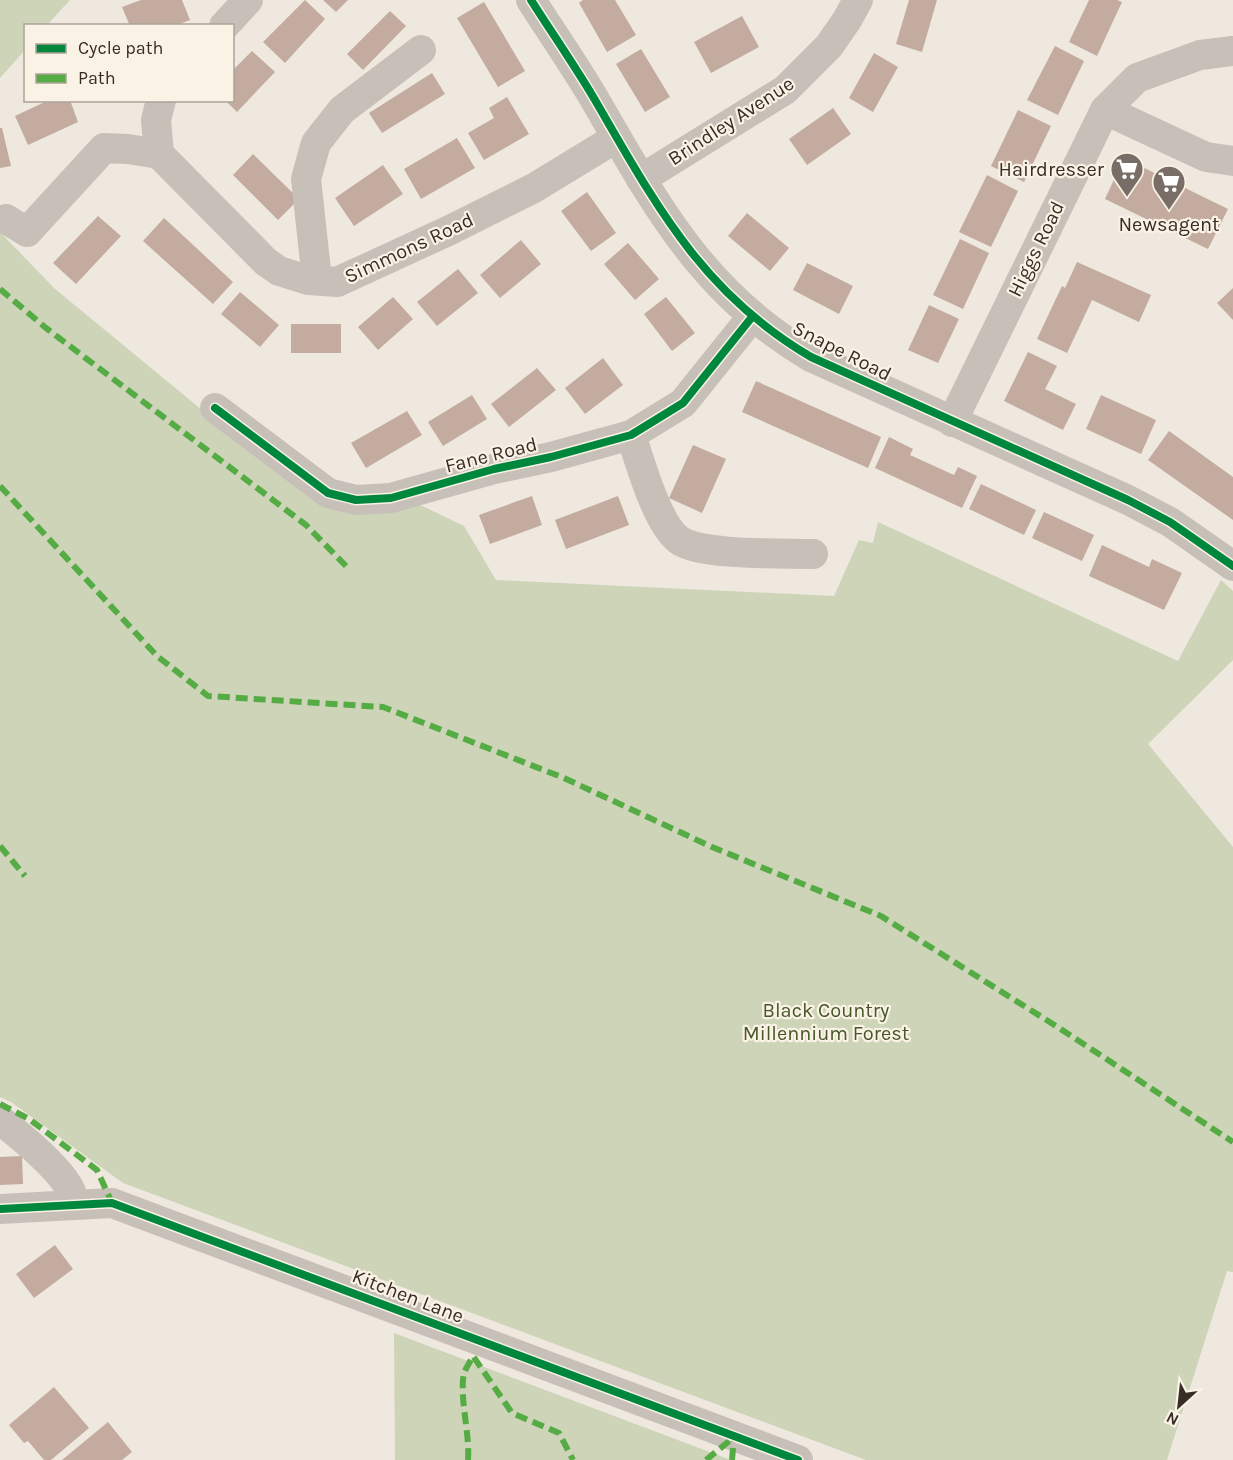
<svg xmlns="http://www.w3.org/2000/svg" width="1233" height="1460" font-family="Karla,sans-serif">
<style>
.green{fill:#ced4b8}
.building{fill:#c3ac9f}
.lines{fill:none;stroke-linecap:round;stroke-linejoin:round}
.minor{stroke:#c7c0b8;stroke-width:30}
.quiet{stroke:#55ab44;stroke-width:6;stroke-dasharray:12 6;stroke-linecap:butt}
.cycleway-casing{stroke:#fbf2e6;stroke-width:11}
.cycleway{stroke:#00873e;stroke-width:8}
.labels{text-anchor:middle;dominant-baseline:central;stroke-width:4.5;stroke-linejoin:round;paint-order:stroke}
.street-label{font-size:20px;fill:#382d26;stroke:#fbf2e6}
.poi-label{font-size:20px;fill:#382d26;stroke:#fbf2e6;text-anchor:end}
.park-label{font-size:20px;fill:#445828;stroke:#fbf2e6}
</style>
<rect width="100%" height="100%" fill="#eee8df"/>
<!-- green -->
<g class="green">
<polygon points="0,0 70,0 47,25 26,26 25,50 0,78"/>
<polygon points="0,232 54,288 202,410 335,507 414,502 464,526 496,580 834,596 859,540 873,543 878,522 1178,661 1221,580 1233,591 1233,660 1148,744 1233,847 1233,1272 1227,1271 1167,1460 866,1460 123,1183 11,1102 0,1097"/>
<polygon points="394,1333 731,1460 395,1460"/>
</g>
<!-- building -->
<g class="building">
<polygon points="141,0 182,0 190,20 174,26 130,26 122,7"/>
<polygon points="305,0 325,19 285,63 263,42"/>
<polygon points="323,0 348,0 336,12"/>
<polygon points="583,0 615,0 636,35 607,52 579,3"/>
<polygon points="909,0 937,0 922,52 896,44"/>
<polygon points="1089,0 1117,0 1122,2 1097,56 1069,42"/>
<polygon points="484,2 525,71 498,87 457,18"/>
<polygon points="390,11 406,26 363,70 347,54"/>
<polygon points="742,16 759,47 711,73 694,42"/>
<polygon points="1055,46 1084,61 1058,115 1027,100"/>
<polygon points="641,49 670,97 645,112 616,64"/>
<polygon points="252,51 275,72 237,112 225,100 232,100 232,71"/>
<polygon points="874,53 898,67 873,112 849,98"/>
<polygon points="432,73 445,94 382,133 369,113"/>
<polygon points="507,97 529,134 484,160 468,133 494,118 489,108"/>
<polygon points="49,100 70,100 78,122 28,145 15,116"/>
<polygon points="833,108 851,134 807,165 789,139"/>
<polygon points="1018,110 1051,126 1024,182 991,166"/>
<polygon points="0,128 2,128 11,166 0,168"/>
<polygon points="457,138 475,168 421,199 404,169"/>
<polygon points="253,154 299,199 278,220 233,175"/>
<polygon points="1124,158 1228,209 1208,249 1105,199"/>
<polygon points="383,165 403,194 354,226 335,198"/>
<polygon points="987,175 1018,191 991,247 959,232"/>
<polygon points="587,192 616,233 591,251 561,211"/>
<polygon points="747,213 789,248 770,271 728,236"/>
<polygon points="98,216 121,236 76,284 53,263"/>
<polygon points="164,218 233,282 213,304 143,241"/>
<polygon points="960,239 989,253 963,309 933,295"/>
<polygon points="521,240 541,264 500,298 480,275"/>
<polygon points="628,243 659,279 635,300 604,264"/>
<polygon points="1077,262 1151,295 1139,322 1092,300 1067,353 1037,339 1062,286 1065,288"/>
<polygon points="807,263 853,286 839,314 793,290"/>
<polygon points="458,269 478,293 437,326 417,302"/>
<polygon points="1233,288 1233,320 1217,303"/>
<polygon points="240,292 279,325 260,347 221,314"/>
<polygon points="393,297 413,319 378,350 358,327"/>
<polygon points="666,297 695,333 672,351 644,314"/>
<polygon points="929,305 959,319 938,363 908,350"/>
<rect x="291" y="324" width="50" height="29"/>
<polygon points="1028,352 1057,366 1045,389 1076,404 1063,430 1004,401"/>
<polygon points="603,358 623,385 585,414 565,388"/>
<polygon points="537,368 556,390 509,427 491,404"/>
<polygon points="756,381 881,437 868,468 742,412"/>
<polygon points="472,395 487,419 443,446 428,422"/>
<polygon points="1101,395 1156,420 1141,454 1086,429"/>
<polygon points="407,411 422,435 366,468 351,443"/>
<polygon points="1169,431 1233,477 1233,520 1148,460"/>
<polygon points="889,437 913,449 910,455 954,475 958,467 977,476 962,508 875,468"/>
<polygon points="693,445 726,459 702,513 669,498"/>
<polygon points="981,484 1036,510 1024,535 969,509"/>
<polygon points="532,496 542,525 490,544 479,515"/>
<polygon points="618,496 629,525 566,549 555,520"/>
<polygon points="1044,512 1094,535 1082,561 1032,538"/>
<polygon points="1102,545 1149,567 1152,559 1182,573 1164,610 1089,576"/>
<polygon points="22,1156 23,1184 0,1185 0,1157"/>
<polygon points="55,1245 73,1269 34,1298 16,1274"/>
<polygon points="54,1387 89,1428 51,1460 44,1460 28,1441 24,1443 9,1425"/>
<polygon points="108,1422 132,1452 122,1460 62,1460"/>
</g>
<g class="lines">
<!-- minor -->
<g class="minor">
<path d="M531,0C552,33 575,66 595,100C656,205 702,293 811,357L1128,500L1170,522L1233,566"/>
<polyline points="224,26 248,0"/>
<polyline points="161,100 156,120 159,154 266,262 279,271 308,280 337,282 448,231 534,188 616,138"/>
<polyline points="1105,110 1206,157 1233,161"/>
<polyline points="641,179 785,90 829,46 847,20 858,0"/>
<polyline points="6,219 27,232 104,148 128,149 159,154"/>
<polyline points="317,280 306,179 316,143 342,110 421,50"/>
<polyline points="215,408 328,493 356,500 391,498 494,469 551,457 631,435 683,403 752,317"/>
<polyline points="952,422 1105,110 1137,78 1200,55 1233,51"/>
<path d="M631,435C640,462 657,524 679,540C701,556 783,553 813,554"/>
<path d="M0,1120C18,1134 67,1173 72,1195C72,1198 71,1201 70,1204"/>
<polyline points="0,1209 112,1203 798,1460"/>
</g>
<!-- quiet -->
<g class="quiet">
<polyline points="0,289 46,328 306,525 346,566"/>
<polyline points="0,486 157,656 208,696 383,707 564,778 712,847 881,916 1056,1026 1233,1142"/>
<polyline points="0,846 25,876"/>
<polyline points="0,1104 29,1119 97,1170 112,1203"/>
<path d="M468,1460C470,1432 459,1398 464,1373C466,1368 470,1362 473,1356L512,1413L559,1433L573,1460"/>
<polyline points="706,1460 734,1437"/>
<polyline points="732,1460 734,1437"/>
</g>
<!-- cycleway casing -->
<g class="cycleway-casing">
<g id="cycleway">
<path d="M531,0C552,33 575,66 595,100C656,205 702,293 811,357L1128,500L1170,522L1233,566"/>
<polyline points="215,408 328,493 356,500 391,498 494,469 551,457 631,435 683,403 752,317"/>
<polyline points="0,1209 112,1203 798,1460"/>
</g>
</g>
<!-- cycleway -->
<use href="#cycleway" class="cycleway"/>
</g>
<!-- icons -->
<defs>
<g id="supermarket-pin" transform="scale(1.725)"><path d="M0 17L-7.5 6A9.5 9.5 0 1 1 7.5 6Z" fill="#786e67" stroke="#fbf2e6"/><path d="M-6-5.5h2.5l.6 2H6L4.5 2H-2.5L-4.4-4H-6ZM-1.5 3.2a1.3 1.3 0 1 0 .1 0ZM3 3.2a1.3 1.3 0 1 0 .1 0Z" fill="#fff"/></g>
</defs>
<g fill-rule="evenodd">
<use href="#supermarket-pin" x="1127" y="169"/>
<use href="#supermarket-pin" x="1169" y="182"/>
</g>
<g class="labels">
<!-- street labels -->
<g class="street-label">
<text transform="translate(731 121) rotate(-33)">Brindley Avenue</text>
<text transform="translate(409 248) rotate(-25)">Simmons Road</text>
<text transform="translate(1036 249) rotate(-64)">Higgs Road</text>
<text transform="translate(842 351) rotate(27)">Snape Road</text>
<text transform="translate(491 455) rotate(-14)">Fane Road</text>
<text transform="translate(408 1296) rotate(21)">Kitchen Lane</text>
</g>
<!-- poi labels -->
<g class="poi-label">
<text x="1104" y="169">Hairdresser</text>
<text x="1169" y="224" text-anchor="middle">Newsagent</text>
</g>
<!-- park labels -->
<g class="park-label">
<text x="826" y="1010">Black Country<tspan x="826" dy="23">Millennium Forest</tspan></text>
</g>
</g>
<!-- legend -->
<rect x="24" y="24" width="210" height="78" fill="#fbf2e6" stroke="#ada399" stroke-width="1.5"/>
<rect x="36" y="44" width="30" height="9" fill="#00873e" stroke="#ada399" stroke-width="1.5"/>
<text x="78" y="54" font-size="18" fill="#382d26">Cycle path</text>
<rect x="36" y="74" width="30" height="9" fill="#55ab44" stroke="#ada399" stroke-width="1.5"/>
<text x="78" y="84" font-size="18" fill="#382d26">Path</text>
<!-- north arrow -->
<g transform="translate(1179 1406) rotate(207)" stroke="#fbf2e6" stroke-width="4.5" paint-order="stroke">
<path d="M0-4.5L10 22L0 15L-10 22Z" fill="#382d26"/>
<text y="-9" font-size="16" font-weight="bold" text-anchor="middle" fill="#382d26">N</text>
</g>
</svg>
